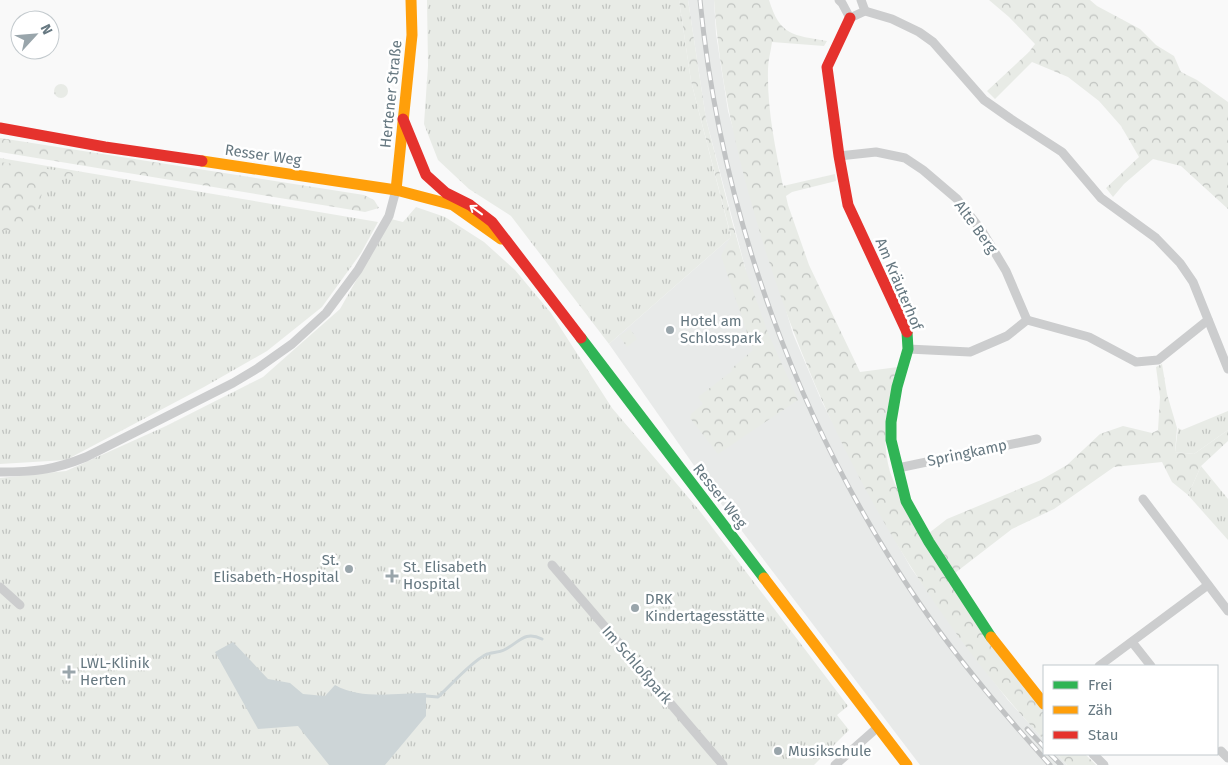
<svg xmlns="http://www.w3.org/2000/svg" width="1228" height="765" font-family="'Fira Sans',sans-serif">
<style>
.built{fill:#e8eae9}
.grass{fill:url(#grass-tufts)}
.forest{fill:url(#forest-crowns)}
.water{fill:#cdd5d7}
.lines{fill:none;stroke-linecap:round;stroke-linejoin:round}
.stream{stroke:#cdd5d7;stroke-width:3}
.street{stroke:#cccdce;stroke-width:9}
.fast{stroke:#30b455;stroke-width:11}
.slow{stroke:#ff9f0a;stroke-width:11}
.jam{stroke:#e5322d;stroke-width:11}
.rail-casing{stroke:#c1c3c4;stroke-width:5}
.rail{stroke:#fff;stroke-width:3;stroke-dasharray:9;stroke-linecap:butt}
.oneway{stroke:#fff}
.poi-dot{fill:#99a5ab;stroke:#fff;stroke-width:2}
.labels{text-anchor:middle;dominant-baseline:central;stroke-width:5;stroke-linejoin:round;paint-order:stroke}
.street-label{font-size:15px;fill:#667881;stroke:#fff}
.poi-label{font-size:15px;fill:#667881;stroke:#fff;text-anchor:start}
</style>
<defs>
<pattern id="grass-tufts" width="24" height="20" patternUnits="userSpaceOnUse" patternTransform="scale(1.25)"><rect width="24" height="20" fill="#e8ebe6"/><path d="M3 7l-1-3M5 7V3M7 7l1-3M15 17l-1-3M17 17v-4M19 17l1-3" fill="none" stroke="#c0c3c0"/></pattern>
<pattern id="forest-crowns" width="20" height="18" patternUnits="userSpaceOnUse" patternTransform="scale(1.25)"><rect width="20" height="18" fill="#e8ebe6"/><path d="M2 6a3 3 0 1 1 6 0M12 15a3 3 0 1 1 6 0" fill="none" stroke="#c0c3c0"/></pattern>
</defs>
<rect width="100%" height="100%" fill="#f9f9f9"/>
<!-- built -->
<polygon class="built" points="688,0 714,0 716,34 728,111 793,334 822,402 873,501 911,568 963,641 1007,699 1044,740 1044,754 1057,754 1067,765 920,765 716,497 609,344 731,237 746,271 706,119"/>
<!-- grass -->
<g class="grass">
<polygon points="427,0 679,0 691,81 731,237 609,344 511,216 469,189 438,160 424,124 428,66"/>
<circle cx="61" cy="91" r="7"/>
<polygon points="0,158 378,222 361,253 322,307 267,351 204,387 66,460 0,464"/>
<polygon points="416,207 445,217 484,242 515,270 551,313 612,408 699,510 848,706 837,715 849,730 814,765 0,765 0,478 66,471 166,426 263,377 340,309 391,219 403,222"/>
<polygon points="630,329 637,339 627,347 619,336"/>
<polygon points="1228,411 1228,430 1194,454 1175,452 1178,428 1182,430"/>
<polygon points="1201,466 1228,499 1228,540 1188,495"/>
</g>
<!-- forest -->
<g class="forest">
<polygon points="679,0 688,0 706,119 732,221 746,271 768,333 798,400 718,454 690,418 691,414 703,404 698,397 732,371 731,369 753,350 721,256 731,236 691,81"/>
<path d="M714,0H769C780,36 793,35 827,41L824,46L772,42C771,51 768,60 768,69C767,109 775,147 783,186L835,174L836,181L792,192L786,196L788,205L809,265L860,372L898,367C888,402 880,436 890,472C893,480 897,489 901,497L1002,658L1044,711V740C908,594 811,411 756,219C735,148 719,75 714,0Z"/>
<polygon points="989,0 1090,0 1097,6 1140,29 1156,45 1174,56 1181,72 1197,80 1228,102 1228,209 1181,166 1153,159 1124,184 1113,197 1106,188 1139,157 1121,126 1099,101 1068,77 1032,62 995,99 987,91 1029,52 1035,44 1009,17"/>
<polygon points="0,138 364,195 374,200 379,208 365,212 0,152"/>
<polygon points="0,162 89,175 47,179 37,209 26,231 0,230"/>
<polygon points="1162,364 1167,394 1177,428 1175,452 1194,454 1228,430 1228,441 1201,466 1188,495 1172,482 1162,462 1114,467 1054,509 1012,529 955,573 929,533 947,519 1041,480 1067,465 1100,434 1123,426 1152,433 1158,430 1160,397 1156,367"/>
<polygon points="1057,754 1085,754 1096,765 1067,765"/>
</g>
<!-- water -->
<path class="water" d="M233,642L268,679L290,683L303,694L325,696L335,685C361,700 397,693 426,693V716L385,765H329L298,726L258,729L215,652Z"/>
<g class="lines">
<!-- stream -->
<path class="stream" d="M426,696L438,697C452,684 469,664 485,655C491,652 498,653 504,650C519,643 524,630 542,639"/>
<!-- street -->
<g class="street">
<polyline points="839,0 842,3 850,18 865,11 892,19 919,32 933,42 984,100 1011,119 1062,152 1101,198 1156,238 1180,263 1193,282 1228,369"/>
<polyline points="861,0 865,11"/>
<polyline points="839,156 876,152 905,158 923,170 957,199 982,231 1006,271 1027,320"/>
<polyline points="908,349 970,352 1007,336 1027,320 1089,337 1136,362 1158,360 1208,320"/>
<polyline points="898,468 1037,439"/>
<path d="M0,472C34,472 54,470 86,457L233,383L258,368L292,344L326,313L358,270L389,216L396,190"/>
<polyline points="1143,499 1228,611"/>
<polyline points="552,565 723,765"/>
<polyline points="0,587 20,605"/>
<polyline points="1132,642 1151,666"/>
<polyline points="1099,666 1208,585"/>
<polyline points="1221,751 1228,758"/>
<polyline points="1093,754 1104,765"/>
<polyline points="835,765 878,727"/>
</g>
<!-- fast -->
<g class="fast">
<polyline points="907,332 908,349 897,387 891,422 891,440 906,501 929,542 991,637"/>
<polyline points="581,338 764,578"/>
</g>
<!-- slow -->
<g class="slow">
<polyline points="202,161 396,190 453,205 501,239"/>
<polyline points="396,190 412,35 411,0"/>
<polyline points="764,578 907,765"/>
<polyline points="991,637 1044,704"/>
</g>
<!-- jam -->
<g class="jam">
<polyline points="850,18 827,67 839,156 848,205 907,332"/>
<polyline points="403,119 426,175 446,193 470,205 492,222 581,338"/>
<polyline points="0,128 105,147 202,161"/>
</g>
<!-- rail casing -->
<g class="rail-casing">
<g id="rail">
<path d="M700,0C721,214 798,426 920,604C959,661 1004,714 1050,765"/>
<polyline points="1027,729 1044,747"/>
<polyline points="1050,754 1061,765"/>
</g>
</g>
<!-- rail -->
<use href="#rail" class="rail"/>
</g>
<!-- one-way arrows -->
<defs><path id="oneway-shaft" d="M-6 0H5M1.5-3L5.5 0L1.5 3" fill="none" stroke-width="1.6" stroke-linecap="round" stroke-linejoin="round" transform="scale(1.25)"/></defs>
<use class="oneway" href="#oneway-shaft" transform="translate(476 210) rotate(-144)"/>
<!-- markers -->
<g class="poi-dot">
<circle cx="670" cy="330" r="5"/>
<circle cx="349" cy="569" r="5"/>
<path d="M389.5 568.5h5v5h5v5h-5v5h-5v-5h-5v-5h5z"/>
<circle cx="635" cy="608" r="5"/>
<path d="M66.5 664.5h5v5h5v5h-5v5h-5v-5h-5v-5h5z"/>
<circle cx="778" cy="751" r="5"/>
</g>
<g class="labels">
<!-- street labels -->
<g class="street-label">
<text transform="translate(391 94) rotate(-84)">Hertener Straße</text>
<text transform="translate(263 155) rotate(8)">Resser Weg</text>
<text transform="translate(976 227) rotate(54)">Alte Berg</text>
<text transform="translate(899 284) rotate(67)">Am Kräuterhof</text>
<text transform="translate(967 453) rotate(-12)">Springkamp</text>
<text transform="translate(720 496) rotate(52)">Resser Weg</text>
<text transform="translate(637 665) rotate(49)">Im Schloßpark</text>
</g>
<!-- poi labels -->
<g class="poi-label">
<text x="680" y="321">Hotel am<tspan x="680" dy="17">Schlosspark</tspan></text>
<text x="339" y="560" text-anchor="end">St.<tspan x="339" dy="17">Elisabeth-Hospital</tspan></text>
<text x="403" y="567">St. Elisabeth<tspan x="403" dy="17">Hospital</tspan></text>
<text x="645" y="599">DRK<tspan x="645" dy="17">Kindertagesstätte</tspan></text>
<text x="80" y="663">LWL-Klinik<tspan x="80" dy="17">Herten</tspan></text>
<text x="788" y="751">Musikschule</text>
</g>
</g>
<!-- legend -->
<rect x="1043" y="665" width="175" height="90" fill="#ffffff" stroke="#c2c9cd"/>
<rect x="1053" y="681" width="25" height="8" fill="#30b455" stroke="#c2c9cd"/>
<text x="1088" y="690" font-size="15" fill="#667881">Frei</text>
<rect x="1053" y="706" width="25" height="8" fill="#ff9f0a" stroke="#c2c9cd"/>
<text x="1088" y="715" font-size="15" fill="#667881">Zäh</text>
<rect x="1053" y="731" width="25" height="8" fill="#e5322d" stroke="#c2c9cd"/>
<text x="1088" y="740" font-size="15" fill="#667881">Stau</text>
<!-- north arrow -->
<g transform="translate(35 35) rotate(64)"><circle r="24" fill="#ffffff" stroke="#c2c9cd"/>
<path d="M0-4L9 19L0 12L-9 19Z" fill="#99a5ab"/>
<text y="-8" font-size="14" font-weight="bold" text-anchor="middle" fill="#667881">N</text>
</g>
</svg>
